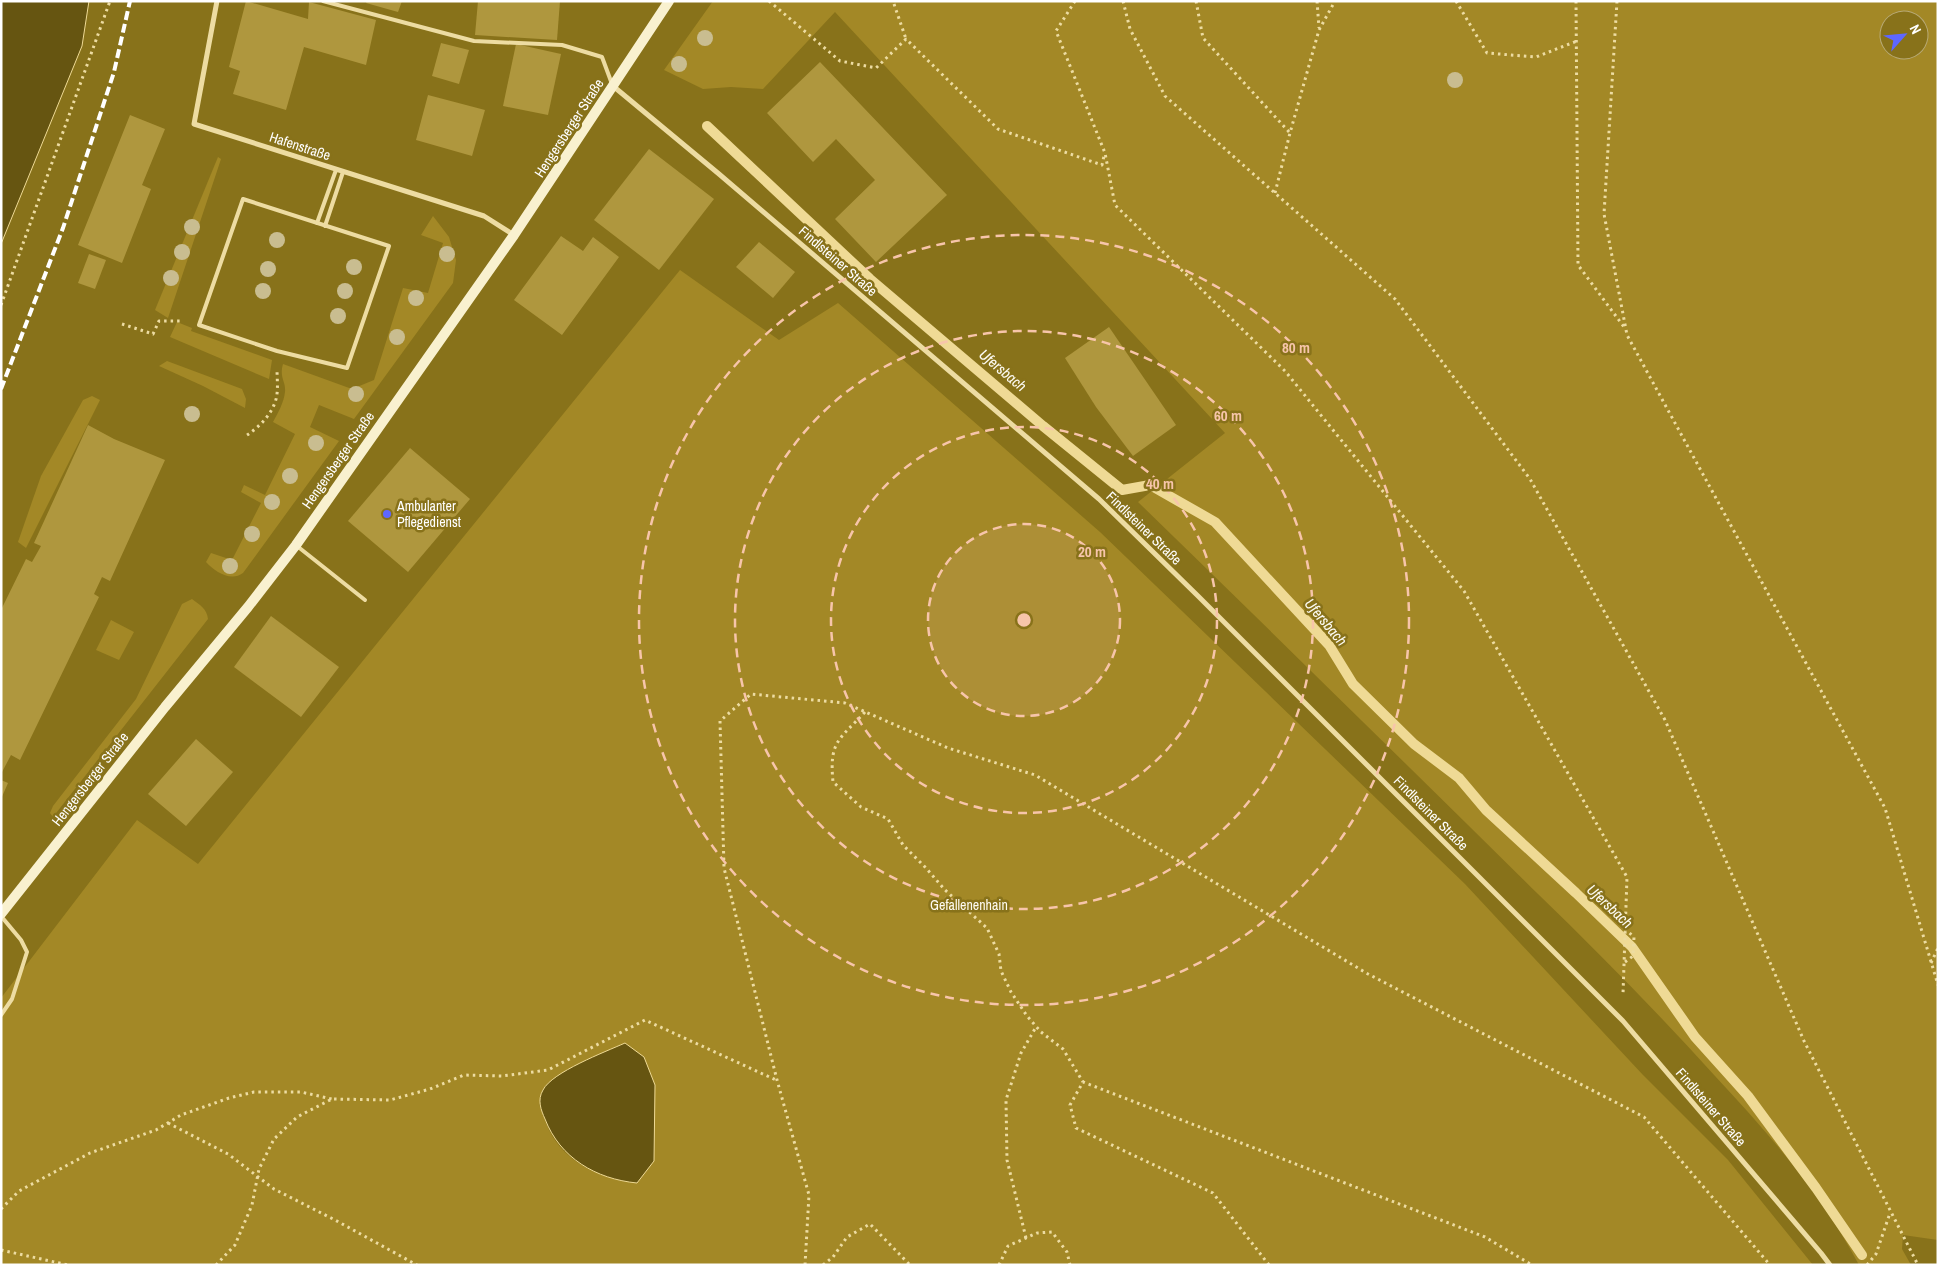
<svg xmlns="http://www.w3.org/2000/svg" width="1939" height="1266" font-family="'Archivo Narrow',sans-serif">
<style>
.green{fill:#a38826;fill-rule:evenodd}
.water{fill:#651;stroke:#efda95}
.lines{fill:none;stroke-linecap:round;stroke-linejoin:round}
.stream{stroke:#efda95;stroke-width:10}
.building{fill:#af973e}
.path{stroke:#eddca2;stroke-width:3;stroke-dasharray:2.5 4;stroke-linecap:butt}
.lane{stroke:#eddca2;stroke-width:4}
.street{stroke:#eddca2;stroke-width:5}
.secondary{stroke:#f9f1cf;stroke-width:10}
.rail{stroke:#fff;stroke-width:4;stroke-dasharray:9 4;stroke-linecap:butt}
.tree{fill:#c9bd90}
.ring{fill:none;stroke:#f7c5aa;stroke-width:2.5;stroke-dasharray:9 6}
.poi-dot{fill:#5e67ff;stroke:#88721a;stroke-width:2}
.labels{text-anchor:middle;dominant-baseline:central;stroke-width:5;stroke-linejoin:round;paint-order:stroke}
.street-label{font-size:14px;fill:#fff;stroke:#88721a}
.poi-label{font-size:14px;fill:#fff;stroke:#88721a;text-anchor:start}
.park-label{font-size:14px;fill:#fefbf1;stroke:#88721a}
.water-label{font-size:15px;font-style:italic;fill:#fdfbf3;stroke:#88721a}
.centre{fill:#f7c5aa;stroke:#88721a;stroke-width:2.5}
.ring-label{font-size:15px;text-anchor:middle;font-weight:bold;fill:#f7c5aa;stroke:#88721a;stroke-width:5;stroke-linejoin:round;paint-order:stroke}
</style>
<rect width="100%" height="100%" fill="#88721a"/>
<!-- green -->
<g class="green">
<path d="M713,1H1938V1240L1903,1235L1902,1249L1911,1265H1859C1822,1194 1769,1134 1715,1076C1658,1013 1599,953 1538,894C1405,763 1272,632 1138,502L1225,433L835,12L763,89L731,87L703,89L664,70ZM1889,20H1919V50H1889Z"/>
<polygon points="218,157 221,159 168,318 155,310"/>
<path d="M433,216L449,237L456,260L453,283L354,419L319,405L310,427L339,441L243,573C231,582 215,572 206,562L211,553L232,560L261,503L241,492L244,485L265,495L295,434L273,422C278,413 284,402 285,392C286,381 279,378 283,364L352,389L374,380L403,288L428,293L443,243L421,235Z"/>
<path d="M680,270L779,340L838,303L1100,532L1465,884L1643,1075L1728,1160L1813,1265H1V998L137,820L198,864ZM539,1104L654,1161L636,1183C602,1179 565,1163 549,1130C545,1122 543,1113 539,1104Z"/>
<polygon points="177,322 192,328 191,331 272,360 269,379 170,337"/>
<polygon points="167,361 242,389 246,399 245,408 203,386 159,366"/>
<polygon points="92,396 100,400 26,548 18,542 41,476 83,400"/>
<path d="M192,599C200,605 207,609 208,619L53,817L50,813L53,806L136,699L182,604Z"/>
<polygon points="111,620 134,632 119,660 96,650"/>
</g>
<!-- water -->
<g class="water">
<polygon points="1,1 89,1 82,46 1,244"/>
<path d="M625,1043L644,1057L655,1085L654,1161L637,1183C596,1179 560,1158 545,1119C541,1110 537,1100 543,1090C552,1072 605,1052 625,1043Z"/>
</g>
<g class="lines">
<!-- stream -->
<polyline class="stream" points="707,126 870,279 1043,426 1122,490 1150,485 1215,522 1329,645 1353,684 1414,744 1459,778 1486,810 1576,893 1632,947 1695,1037 1748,1096 1816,1188 1862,1255"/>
</g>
<!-- building -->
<g class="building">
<polygon points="246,1 308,19 309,2 376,20 366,65 304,47 286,110 233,94 240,71 229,67"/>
<polygon points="367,1 402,1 398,12 366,3"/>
<polygon points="478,1 560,1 557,40 475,35"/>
<polygon points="441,43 469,50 459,84 432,76"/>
<polygon points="516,44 561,54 548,115 503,106"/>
<polygon points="820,62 947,195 876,262 835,219 875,180 836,139 813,162 767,113"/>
<polygon points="428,95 485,110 472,156 416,140"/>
<polygon points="130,115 165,129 142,185 151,189 122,263 78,245"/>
<polygon points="649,149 714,199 659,270 594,220"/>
<polygon points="561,236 583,251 593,237 619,257 562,335 514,300"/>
<polygon points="759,242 795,272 773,298 736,267"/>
<polygon points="89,254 106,260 95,289 78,283"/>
<polygon points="1109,327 1176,425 1133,456 1096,407 1065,358"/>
<polygon points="88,425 114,439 165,460 110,581 102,577 94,594 99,597 20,760 11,755 1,774 1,610 26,559 32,562 41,546 34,543"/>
<polygon points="410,448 470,499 408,572 348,521"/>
<polygon points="271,616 339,667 301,717 234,667"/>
<polygon points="196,739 233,772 186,826 148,794"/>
<polygon points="1,780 8,783 1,799"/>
</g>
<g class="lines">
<!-- path -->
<g class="path">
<polyline points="769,1 840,61 876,68 906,39 998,129 1102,165 1104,156"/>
<polyline points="1075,1 1056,31 1105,153 1115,205 1285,371 1464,591 1627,877 1623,994"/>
<polyline points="1123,1 1130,29 1165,96 1395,299 1530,479 1665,720 1804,1041 1918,1265"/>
<polyline points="1196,1 1203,38 1290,133"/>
<polyline points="1317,1 1319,28"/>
<polyline points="1456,1 1487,53 1536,57 1577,41"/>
<polyline points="1576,1 1578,265 1624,327"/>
<polyline points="1617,1 1604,214 1627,335 1885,808 1938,985"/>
<polyline points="894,4 906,39"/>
<polyline points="1275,193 1290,133 1319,30 1335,1"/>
<polyline points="1,305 110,1"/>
<polyline points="122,324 153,334 159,321 181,321"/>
<path d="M247,435C261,426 275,411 277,394C278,386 277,377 277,369"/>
<path d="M865,712C839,740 829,741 833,782L861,807L888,819L903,845L926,868L945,890L987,928L999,954L1001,971L1011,992L1027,1016L1041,1032L1063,1049L1083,1082"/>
<polyline points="1625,962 1633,956 1634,937 1625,929"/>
<polyline points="1931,963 1938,948"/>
<polyline points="168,1123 228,1154 274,1189 335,1220 417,1265"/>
<polyline points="1,1209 19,1191 90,1153 156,1130 181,1115 229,1098 254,1092 301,1092 332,1099"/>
<polyline points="1026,1238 1007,1160 1006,1100 1021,1053 1036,1027"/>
<polyline points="1,1250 68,1265"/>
<polyline points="216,1265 235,1245 252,1205 259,1169 274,1139 297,1117 332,1099 390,1100 430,1089 464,1075 502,1076 548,1070 645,1020 776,1080"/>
<polyline points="805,1265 809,1195 777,1080 724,868 720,721 751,694 845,703 948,748 1035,775 1368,974 1644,1117 1770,1265"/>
<polyline points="823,1265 833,1257 847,1237 870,1224 910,1265"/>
<polyline points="999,1265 1008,1246 1037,1233 1052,1232 1067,1252 1070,1265"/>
<polyline points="1269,1265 1213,1193 1076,1128 1070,1105 1083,1082 1485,1237 1532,1265"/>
<polyline points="1867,1265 1876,1254 1890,1213"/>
</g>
<!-- lane -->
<g class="lane">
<polyline points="323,1 474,41 562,45 602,57 612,84"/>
<polygon points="243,199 389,246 347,368 277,351 199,325"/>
<polyline points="317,223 336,170"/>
<polyline points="325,226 343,172"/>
<polyline points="297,546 365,600"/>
<polyline points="1,1015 12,999 27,952 21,940 1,916"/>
</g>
<!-- street -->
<g class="street">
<polyline points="217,1 194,124 484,216 514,235"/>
<polyline points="613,86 719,174 1099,499 1198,596 1623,1021 1821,1253 1830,1265"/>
</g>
<!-- secondary -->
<polyline class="secondary" points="1,914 165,707 248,607 296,545 514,235 669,1"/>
<!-- rail -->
<polyline class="rail" points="1,389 63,228 114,72 130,1"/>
</g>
<!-- trees -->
<g class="tree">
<circle cx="705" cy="38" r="8"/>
<circle cx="679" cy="64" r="8"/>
<circle cx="1455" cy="80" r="8"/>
<circle cx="192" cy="227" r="8"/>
<circle cx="277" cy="240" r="8"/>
<circle cx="182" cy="252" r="8"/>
<circle cx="447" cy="254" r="8"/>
<circle cx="354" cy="267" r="8"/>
<circle cx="268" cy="269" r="8"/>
<circle cx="171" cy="278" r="8"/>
<circle cx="263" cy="291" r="8"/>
<circle cx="345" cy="291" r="8"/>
<circle cx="416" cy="298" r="8"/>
<circle cx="338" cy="316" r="8"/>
<circle cx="397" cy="337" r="8"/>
<circle cx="356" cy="394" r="8"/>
<circle cx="192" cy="414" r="8"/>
<circle cx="316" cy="443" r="8"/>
<circle cx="290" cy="476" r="8"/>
<circle cx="272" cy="502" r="8"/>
<circle cx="252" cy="534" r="8"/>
<circle cx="230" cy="566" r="8"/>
</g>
<!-- distance rings -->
<circle cx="1024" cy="620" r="96" fill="#f7c5aa" fill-opacity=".12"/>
<g class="ring">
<circle cx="1024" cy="620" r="96"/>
<circle cx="1024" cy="620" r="193"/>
<circle cx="1024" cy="620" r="289"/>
<circle cx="1024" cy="620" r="385"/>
</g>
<!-- markers -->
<circle class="poi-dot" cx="387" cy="514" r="5"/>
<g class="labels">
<!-- street labels -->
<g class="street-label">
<text transform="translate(569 128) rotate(-57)">Hengersberger Straße</text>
<text transform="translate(300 146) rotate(18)">Hafenstraße</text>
<text transform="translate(838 261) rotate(41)">Findlsteiner Straße</text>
<text transform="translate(338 460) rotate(-55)">Hengersberger Straße</text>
<text transform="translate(1144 528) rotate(44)">Findlsteiner Straße</text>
<text transform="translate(90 779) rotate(-52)">Hengersberger Straße</text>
<text transform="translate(1431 813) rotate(45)">Findlsteiner Straße</text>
<text transform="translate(1711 1107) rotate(49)">Findlsteiner Straße</text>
</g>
<!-- poi labels -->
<g class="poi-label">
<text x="397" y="506">Ambulanter<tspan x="397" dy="16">Pflegedienst</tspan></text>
</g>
<!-- park labels -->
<g class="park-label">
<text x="969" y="905">Gefallenenhain</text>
</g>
<!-- water labels -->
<g class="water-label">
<text transform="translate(1003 370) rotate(40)">Ufersbach</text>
<text transform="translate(1326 622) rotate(50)">Ufersbach</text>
<text transform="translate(1610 906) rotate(43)">Ufersbach</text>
</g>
</g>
<circle cx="1024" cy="620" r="8" class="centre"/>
<g class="ring-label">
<text x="1296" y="353">80 m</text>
<text x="1228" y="421">60 m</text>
<text x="1160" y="489">40 m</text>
<text x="1092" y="557">20 m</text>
</g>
<!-- border -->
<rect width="1939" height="1266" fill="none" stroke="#ffffff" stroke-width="5"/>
<!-- north arrow -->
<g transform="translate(1904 35) rotate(63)"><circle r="24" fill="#88721a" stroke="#b8aa76"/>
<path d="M0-4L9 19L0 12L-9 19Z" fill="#5e67ff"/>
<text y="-8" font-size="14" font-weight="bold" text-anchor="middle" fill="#ffffff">N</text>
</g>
</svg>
